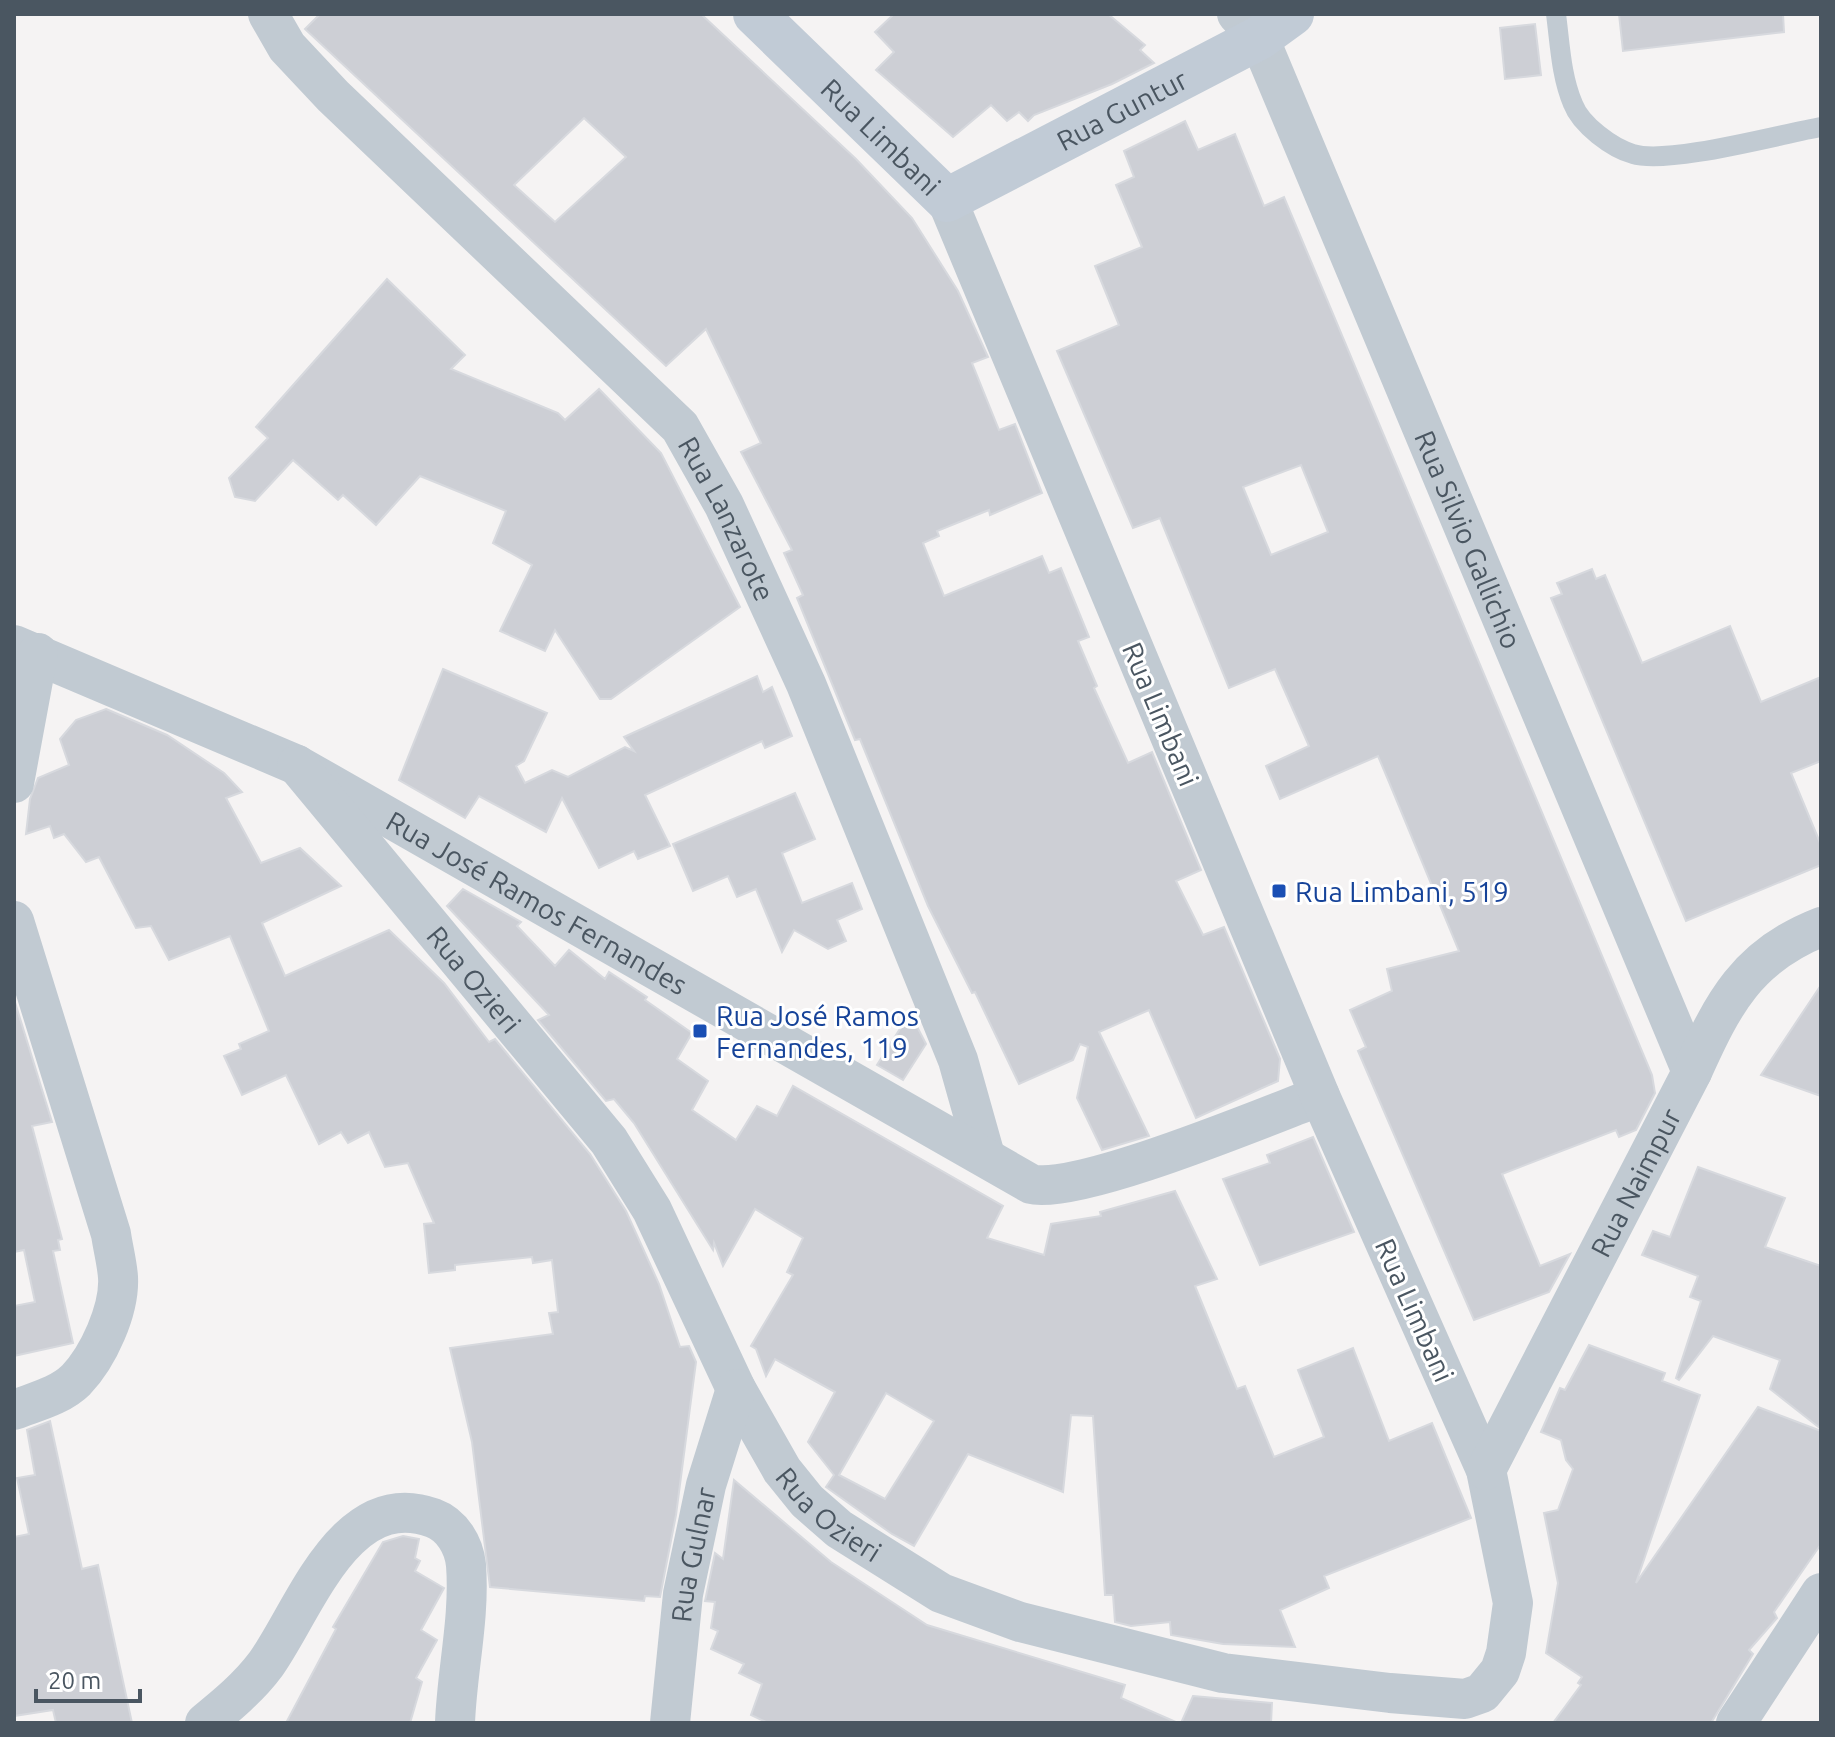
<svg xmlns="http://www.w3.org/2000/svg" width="1835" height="1737" font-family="Ubuntu,sans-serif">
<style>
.building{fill:#cdcfd5;stroke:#d7d9de;stroke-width:2;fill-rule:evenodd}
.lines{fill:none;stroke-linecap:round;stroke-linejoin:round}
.lane{stroke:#c1cad2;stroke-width:20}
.street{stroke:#c1cad2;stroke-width:40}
.secondary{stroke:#c1cbd6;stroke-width:44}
.transit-dot{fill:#1a4fb4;stroke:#fff;stroke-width:3}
.labels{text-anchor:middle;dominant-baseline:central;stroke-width:6;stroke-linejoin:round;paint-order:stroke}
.street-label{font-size:28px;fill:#4a5661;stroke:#fff}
.transit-label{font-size:28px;fill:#164399;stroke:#fff;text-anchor:start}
</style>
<rect width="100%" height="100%" fill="#f5f3f3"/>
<!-- building -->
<g class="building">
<path d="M320,14H701L856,159L912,218L958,291L988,357L972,363L999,430L1015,424L1042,493L990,515L989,510L937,531L939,536L923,543L944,596L1042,556L1049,573L1061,568L1089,637L1078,641L1097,686L1094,688L1128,763L1152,752L1201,870L1176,881L1203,935L1224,927L1280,1059L1278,1081L1196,1118L1149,1010L1099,1032L1149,1136L1102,1150L1077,1098L1088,1047L1080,1044L1073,1060L1019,1084L975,992L972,993L928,906L860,739L855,740L797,598L803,595L784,553L792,550L741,452L761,443L706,329L666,366L305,29ZM584,118L626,157L555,222L514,185Z"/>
<polygon points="894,14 1108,14 1145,45 1140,50 1154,63 1112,84 1034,115 1028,121 1019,112 1007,121 991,105 953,137 876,70 894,52 875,32"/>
<polygon points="1619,14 1783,14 1784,32 1623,51"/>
<polygon points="1535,24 1541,75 1505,79 1500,28"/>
<path d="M1185,121L1198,150L1235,134L1264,206L1284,197L1652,1075L1655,1093L1636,1130L1619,1137L1616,1130L1502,1174L1540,1266L1570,1254L1549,1292L1474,1320L1358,1051L1366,1047L1350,1010L1392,991L1387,969L1459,951L1389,782L1378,756L1280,799L1266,766L1309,746L1275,669L1229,688L1160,518L1133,528L1057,351L1119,325L1095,266L1142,247L1116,185L1134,177L1124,151ZM1301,465L1328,532L1271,555L1243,487Z"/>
<polygon points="387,279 465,355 451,369 558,413 565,420 599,389 661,453 740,607 611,699 600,699 555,630 545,651 500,631 532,565 493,543 506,511 420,476 376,525 343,495 338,500 293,460 255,501 235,497 229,478 268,438 256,427"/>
<polygon points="1592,569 1596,579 1605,575 1642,663 1730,626 1761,702 1821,677 1821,761 1791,773 1821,845 1821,865 1686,921 1551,598 1562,594 1557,583"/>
<polygon points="443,669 547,713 524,761 516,766 525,783 552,770 568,777 625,747 634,751 624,737 757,676 763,692 772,687 792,736 765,748 762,741 645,795 670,846 638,859 634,851 599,868 562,798 546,832 479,796 465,818 399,780"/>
<polygon points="106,709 167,735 224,773 242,792 226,798 261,863 300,848 341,886 262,923 285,976 389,930 444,983 489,1042 495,1039 590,1154 626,1211 659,1284 680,1347 689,1346 696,1362 676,1515 660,1597 645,1596 644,1601 490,1587 472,1442 450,1348 553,1334 549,1313 558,1312 552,1260 533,1263 532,1257 455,1265 455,1270 429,1273 424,1224 434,1223 408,1163 385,1167 369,1132 348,1143 341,1132 319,1144 286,1075 242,1095 224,1056 241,1049 239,1044 269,1031 230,936 169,960 151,926 136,928 99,857 86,862 64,834 54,838 50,826 26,834 30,799 38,778 69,765 60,739 76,720"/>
<polygon points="795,793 815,839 782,853 802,903 852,883 862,909 837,920 846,941 828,949 794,930 782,952 756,889 737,897 728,876 693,891 673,844"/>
<path d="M463,889L521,922L517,926L555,966L569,950L605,979L609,972L647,997L645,1000L692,1033L677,1059L708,1081L692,1110L736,1140L757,1106L777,1116L793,1086L1003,1206L987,1238L1044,1255L1051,1224L1101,1216L1100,1212L1175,1191L1217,1279L1195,1286L1237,1389L1245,1386L1274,1457L1324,1437L1298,1370L1353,1348L1389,1441L1432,1423L1471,1518L1324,1576L1329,1588L1280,1610L1295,1647L1223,1644L1171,1635L1170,1622L1131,1626L1115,1622L1113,1595H1105L1093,1416L1071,1415L1063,1492L968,1454L914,1546L892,1534L826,1487L834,1475L808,1442L835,1392L775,1359L766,1376L756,1349L751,1346L793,1275L787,1272L803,1238L755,1209L723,1266L714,1243L713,1250L634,1123L614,1099L606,1101L538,1020L549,1015L447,906ZM886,1393L934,1421L885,1499L839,1475Z"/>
<polygon points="1821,985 1821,1096 1761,1075"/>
<polygon points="14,999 52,1122 32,1126 62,1239 58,1240 60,1250 53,1251 73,1343 14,1356 14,1306 35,1302 24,1250 14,1252"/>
<polygon points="910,1013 926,1044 903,1080 877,1065"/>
<polygon points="1313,1137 1354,1232 1260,1265 1223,1179 1270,1163 1267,1155"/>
<polygon points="1698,1167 1785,1198 1765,1247 1821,1266 1821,1429 1770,1389 1780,1360 1713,1336 1679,1380 1676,1378 1701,1301 1690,1297 1698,1276 1642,1255 1653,1231 1670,1237"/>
<polygon points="1589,1345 1665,1373 1662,1381 1700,1395 1636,1583 1758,1407 1821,1431 1821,1544 1774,1612 1777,1618 1749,1650 1753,1654 1711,1723 1553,1723 1581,1685 1578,1683 1582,1677 1546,1653 1558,1583 1544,1513 1558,1510 1573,1469 1566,1460 1561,1440 1541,1432 1560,1388 1565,1390"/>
<polygon points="50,1421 82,1569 98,1565 132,1723 56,1723 53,1710 14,1716 14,1537 29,1534 17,1478 35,1475 27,1430"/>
<polygon points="734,1480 831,1562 927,1625 1125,1685 1121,1698 1178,1723 768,1723 751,1715 762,1684 739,1673 744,1664 711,1649 718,1631 711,1628 715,1602 705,1601 715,1553 723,1559"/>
<polygon points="403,1536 419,1539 415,1558 420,1561 415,1571 444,1588 421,1630 437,1640 416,1678 422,1682 410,1723 286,1723 336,1629 333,1627 383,1542"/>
<polygon points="1193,1696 1272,1703 1271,1723 1181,1723"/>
</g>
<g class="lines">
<!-- lane -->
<path class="lane" d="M1556,14C1560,44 1561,76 1573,104C1581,125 1612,148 1633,154C1668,165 1781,134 1821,127"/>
<!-- street -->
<g class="street">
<path id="s1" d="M268,14L287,47L333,96L680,427L724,505L806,684L958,1060L985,1156"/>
<path id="s2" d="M1237,14L1259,38L1692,1072"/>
<path id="s3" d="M14,645L297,765L1031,1184C1076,1196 1267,1116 1320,1096"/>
<path id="s4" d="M297,765L609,1141L652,1210L736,1389L782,1470L807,1501L839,1529L941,1593L1020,1622L1223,1673L1390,1693L1465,1699L1482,1693L1500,1671L1506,1653L1513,1603L1486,1470L1320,1096L947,200"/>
<polyline points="14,783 38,653"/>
<path d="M14,921L111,1234C113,1248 117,1263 118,1277C120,1310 98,1357 76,1380C60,1396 34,1402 14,1410"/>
<path id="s5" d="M1486,1470L1692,1072C1723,1003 1747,956 1821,927"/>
<path d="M205,1723C226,1706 249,1687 266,1664C305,1609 345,1486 433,1518C452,1525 464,1545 466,1565C470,1618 457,1670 455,1723"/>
<path id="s6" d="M670,1723L683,1594L706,1485L736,1389"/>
<polyline points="1736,1723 1821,1593"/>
</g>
<!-- secondary -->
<path class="secondary" id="s7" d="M755,14L947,200L1259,38L1292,14"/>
</g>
<!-- markers -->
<g class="transit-dot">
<rect x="1271" y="883" width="16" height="16" rx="4"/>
<rect x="692" y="1023" width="16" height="16" rx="4"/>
</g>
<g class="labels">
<!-- street labels -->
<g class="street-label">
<text stroke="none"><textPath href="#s7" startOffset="464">Rua Guntur</textPath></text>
<text stroke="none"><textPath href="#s7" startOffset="176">Rua Limbani</textPath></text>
<text stroke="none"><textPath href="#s1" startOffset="688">Rua Lanzarote</textPath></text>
<text stroke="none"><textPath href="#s2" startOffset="576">Rua Silvio Gallichio</textPath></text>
<text transform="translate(1161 714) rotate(67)">Rua Limbani</text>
<text stroke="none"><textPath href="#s3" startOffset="584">Rua José Ramos Fernandes</textPath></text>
<text stroke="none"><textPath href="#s4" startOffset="278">Rua Ozieri</textPath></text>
<text stroke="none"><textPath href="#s5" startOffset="324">Rua Naimpur</textPath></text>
<text transform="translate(1415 1310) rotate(66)">Rua Limbani</text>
<text stroke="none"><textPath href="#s4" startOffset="926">Rua Ozieri</textPath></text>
<text stroke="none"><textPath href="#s6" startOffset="170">Rua Gulnar</textPath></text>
</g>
<!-- transit labels -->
<g class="transit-label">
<text x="1295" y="891">Rua Limbani, 519</text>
<text x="716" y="1015">Rua José Ramos<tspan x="716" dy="32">Fernandes, 119</tspan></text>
</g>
</g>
<!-- border -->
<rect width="1835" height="1737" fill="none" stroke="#4a5661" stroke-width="32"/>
<!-- scale -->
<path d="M36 1689v12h104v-12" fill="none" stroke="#4a5661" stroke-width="4"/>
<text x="48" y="1689" font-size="24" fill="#4a5661" stroke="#ffffff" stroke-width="6" paint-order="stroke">20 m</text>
</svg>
